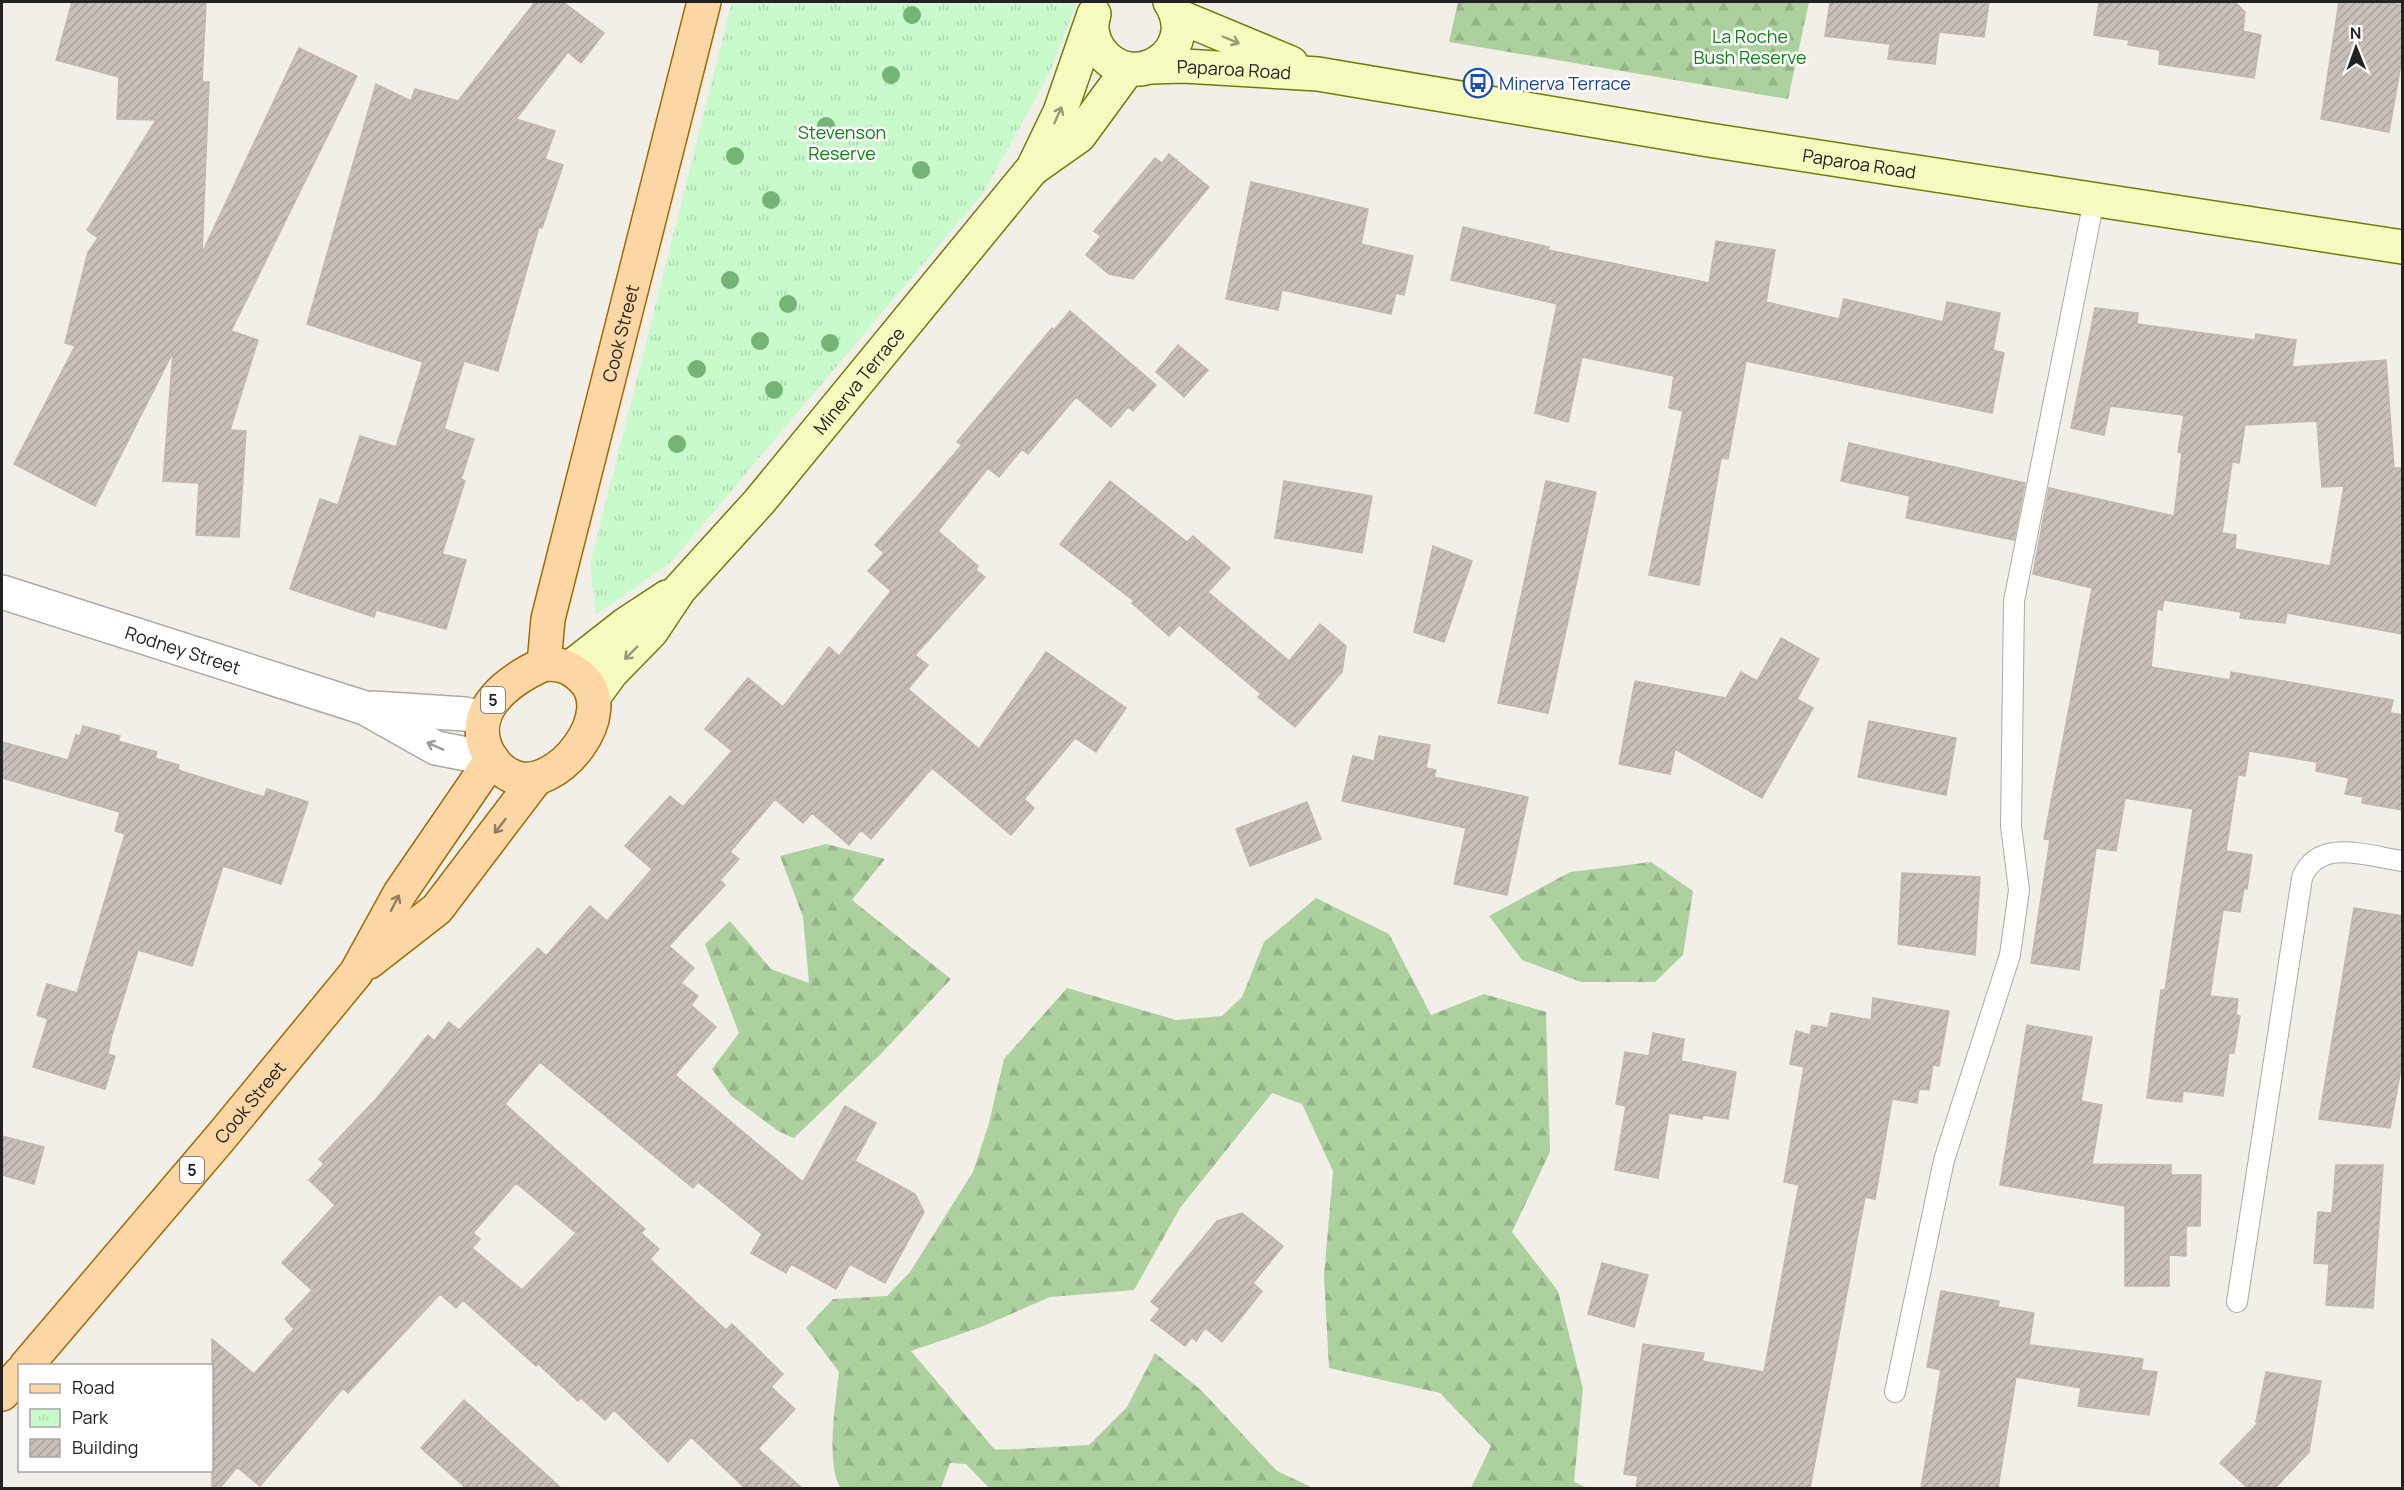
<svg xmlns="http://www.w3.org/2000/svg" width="2404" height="1490" font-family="Manrope,sans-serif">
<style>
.forest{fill:url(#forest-firs)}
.park{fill:url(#park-tufts)}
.building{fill:url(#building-hatch);stroke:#c4b6ab;stroke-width:1.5;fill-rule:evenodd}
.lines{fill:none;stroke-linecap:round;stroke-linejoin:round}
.service-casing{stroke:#a9a9a9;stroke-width:22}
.tertiary-casing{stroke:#a9a9a9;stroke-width:36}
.secondary-casing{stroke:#707d05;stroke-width:36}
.primary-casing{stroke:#a06b00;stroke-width:36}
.service{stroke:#fff;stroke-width:20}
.tertiary{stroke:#fff;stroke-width:33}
.secondary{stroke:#f7fabf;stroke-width:33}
.primary{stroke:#fcd6a4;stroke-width:33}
.tree{fill:#74b475}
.oneway{stroke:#979978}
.oneway2{stroke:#9c9c9c}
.oneway3{stroke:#8f7c63}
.labels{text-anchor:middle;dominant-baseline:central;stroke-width:5;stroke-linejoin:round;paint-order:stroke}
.shield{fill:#fff;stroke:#646464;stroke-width:1.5}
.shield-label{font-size:16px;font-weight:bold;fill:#222}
.park-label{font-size:18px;fill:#0c8416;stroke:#fff}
.street-label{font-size:18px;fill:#222;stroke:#fff}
.transit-label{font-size:18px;fill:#164399;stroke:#fff;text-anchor:start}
</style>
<defs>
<pattern id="forest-firs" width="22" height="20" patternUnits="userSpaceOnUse" patternTransform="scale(1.5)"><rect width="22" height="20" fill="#add19e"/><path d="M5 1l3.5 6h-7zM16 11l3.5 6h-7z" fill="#95b388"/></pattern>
<pattern id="park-tufts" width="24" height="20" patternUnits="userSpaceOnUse" patternTransform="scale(1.5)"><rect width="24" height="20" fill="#c8facc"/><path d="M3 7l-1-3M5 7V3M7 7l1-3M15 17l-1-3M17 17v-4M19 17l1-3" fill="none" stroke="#acd6af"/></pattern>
<pattern id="building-hatch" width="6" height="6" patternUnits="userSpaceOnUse" patternTransform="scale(1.5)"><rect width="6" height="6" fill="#c7bfb8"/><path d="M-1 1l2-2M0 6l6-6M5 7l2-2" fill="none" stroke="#aba49e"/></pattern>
</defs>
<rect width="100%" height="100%" fill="#f2efe9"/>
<!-- forest -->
<g class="forest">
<polygon points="1458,2 1809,2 1788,99 1449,42"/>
<polygon points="826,844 885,859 852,900 951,979 881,1054 794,1138 778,1131 731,1096 712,1069 739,1033 705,944 730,921 771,969 809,983 803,917 780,856"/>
<polygon points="1651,862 1693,891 1683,955 1655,982 1581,982 1522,960 1489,916 1570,872"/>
<path d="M1316,898L1389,934L1431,1015L1484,994L1546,1012L1550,1152L1512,1232L1558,1291L1583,1389L1574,1482L1588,1488H1471L1491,1446L1440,1393L1329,1368L1324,1276L1333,1171L1302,1104L1272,1093L1180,1208L1134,1290L1050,1297L981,1327L911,1351L995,1450L1089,1445L1127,1407L1155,1353L1201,1390L1277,1471L1313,1488H989L966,1464L950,1463L941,1488H841C825,1466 836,1400 839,1372L806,1328L833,1299L887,1296L910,1272L973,1172L989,1123L1004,1059L1067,988L1176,1020L1222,1016L1242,997L1264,942Z"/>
</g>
<!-- park -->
<polygon class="park" points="732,2 1077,2 1049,74 984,192 671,562 596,615 590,565"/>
<!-- building -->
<g class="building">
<polygon points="72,2 206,2 202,82 209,82 202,253 299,48 357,76 231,331 258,340 230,430 246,431 239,537 196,535 199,483 163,481 173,352 95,506 14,464 75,346 65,343 88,252 98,238 87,230 156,120 117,119 119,77 56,60"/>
<polygon points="535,2 563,2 604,33 581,63 568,52 516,119 555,131 545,159 563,165 542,228 539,227 498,371 464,361 444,429 474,439 461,479 465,481 442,554 466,560 446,629 376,610 374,617 290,589 320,499 338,505 360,436 396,447 423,362 307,324 376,84 411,101 415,89 458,101"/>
<polygon points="1830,2 1989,2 1984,37 1939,32 1935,64 1888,59 1890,44 1825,36"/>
<polygon points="2099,2 2235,2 2245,12 2243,31 2261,35 2254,78 2159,64 2160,50 2128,45 2129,40 2094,35"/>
<polygon points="2339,2 2382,2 2403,5 2403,52 2389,132 2321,119"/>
<polygon points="1169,154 1209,187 1133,279 1109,274 1086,255 1101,236 1094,231 1155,158 1162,163"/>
<polygon points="1251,182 1368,209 1361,244 1413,256 1404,295 1396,293 1391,314 1282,290 1278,310 1226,299"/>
<polygon points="1463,227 1549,247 1548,250 1709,283 1716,241 1775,250 1766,302 1839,319 1844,299 1943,322 1947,302 2000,313 1993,350 2004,353 1992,413 1746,361 1728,459 1721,458 1699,585 1649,575 1683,411 1669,408 1674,376 1582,357 1568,422 1535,413 1557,304 1451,280"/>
<path d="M2095,308L2138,313L2137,324L2255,340L2256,334L2296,340L2292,367L2386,360L2394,468H2403V634L2287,613L2285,623L2240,618L2241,612L2164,600L2162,610L2157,609L2151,667L2230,680L2231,672L2393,700L2390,713L2403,715V810L2362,803L2363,797L2345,794L2349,778L2316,771L2317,762L2249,751L2245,776L2238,775L2226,851L2252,855L2247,889L2244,888L2240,912L2223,910L2210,996L2238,999L2236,1015L2240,1016L2234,1053H2229L2223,1096L2183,1091L2182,1102L2147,1098L2161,990H2165L2193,809L2125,798L2116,851L2096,848L2079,970L2031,963L2050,840L2044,839L2092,588L2033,574L2049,488L2174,516L2182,453L2178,452L2184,415L2110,406L2104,435L2071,428ZM2317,421L2322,487L2344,486L2330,566L2235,549L2236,535L2222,533L2232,462L2239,463L2245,425Z"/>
<path d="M1070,311L1156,385L1133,411L1128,407L1111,427L1076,397L1028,454L1022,449L999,477L988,468L938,531L978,566L976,570L985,577L915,655L928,665L908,689L979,749L1046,652L1126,708L1096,752L1075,738L1024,799L1034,808L1011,835L932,768L871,839L861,830L849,845L812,813L803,823L775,799L730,852L739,859L720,880L725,885L669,946L694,968L681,983L698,996L691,1005L716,1027L675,1075L803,1182L845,1106L876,1123L855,1161L915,1194L924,1212L885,1283L850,1264L836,1289L791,1264L786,1273L751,1253L762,1234L698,1182L693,1188L540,1062L505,1104L645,1229L641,1233L659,1249L650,1259L726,1330L732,1324L783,1374L771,1387L795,1409L758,1449L802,1488H745L691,1437L668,1462L614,1410L605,1420L581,1398L578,1401L538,1364L536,1366L463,1300L456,1308L440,1294L348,1393L343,1388L260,1486L237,1467L220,1488H212V1339L254,1374L294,1329L285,1319L312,1290L282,1263L335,1205L309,1180L324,1164L319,1159L376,1099L428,1035L434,1041L449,1022L459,1030L538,948L546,956L590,906L607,921L652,869L625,846L670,796L683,807L732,751L705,729L748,678L783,707L829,647L839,656L891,591L868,571L884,553L875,545L962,445L957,442L1052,328L1054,330ZM516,1183L576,1233L522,1290L472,1248L480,1239L473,1233Z"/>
<polygon points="1178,345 1208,370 1184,397 1156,372"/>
<polygon points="1849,443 2025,483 2014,540 1906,518 1910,496 1841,481"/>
<polygon points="1110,481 1187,542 1193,536 1230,568 1208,592 1289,661 1320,624 1346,646 1342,672 1295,727 1258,697 1261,694 1179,625 1169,636 1132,603 1134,601 1060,544"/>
<polygon points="1284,481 1372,496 1362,553 1275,538"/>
<polygon points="1546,481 1596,492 1548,713 1498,703"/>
<polygon points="1433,546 1472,561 1444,642 1414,632"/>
<polygon points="1781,638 1819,659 1797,699 1813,708 1762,798 1675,749 1670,774 1619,764 1635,681 1726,698 1741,672 1757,681"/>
<polygon points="1869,721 1956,738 1946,795 1858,777"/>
<polygon points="83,726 120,736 118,741 157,752 155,758 179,765 178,770 264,797 267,789 308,802 281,884 223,866 192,966 138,950 111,1038 108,1054 115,1056 105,1089 33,1067 48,1019 37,1015 47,984 77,993 125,834 115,831 120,812 2,778 2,742 68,760 76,735 80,736"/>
<polygon points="1379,736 1430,745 1426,768 1436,770 1434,777 1528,797 1507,895 1454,884 1466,828 1342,801 1353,756 1374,761"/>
<polygon points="1307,802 1321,839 1250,866 1236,829"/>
<polygon points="1902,873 1980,877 1975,955 1898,944"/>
<polygon points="2354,908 2403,916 2403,1058 2390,1128 2319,1119"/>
<polygon points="1873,998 1949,1011 1939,1066 1933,1065 1929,1090 1919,1089 1917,1103 1892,1099 1875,1199 1865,1197 1810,1488 1636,1488 1638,1476 1624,1474 1643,1344 1704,1353 1702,1361 1764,1372 1799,1185 1784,1182 1804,1067 1790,1064 1796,1031 1810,1035 1812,1025 1828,1028 1831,1013 1871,1020"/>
<polygon points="2027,1025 2092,1037 2081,1101 2102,1105 2092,1164 2171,1165 2171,1175 2201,1175 2200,1226 2186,1226 2186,1256 2169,1255 2169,1286 2125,1286 2125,1206 2000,1185"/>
<polygon points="1653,1033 1684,1039 1681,1061 1736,1072 1728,1119 1703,1115 1702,1119 1669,1113 1658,1178 1615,1170 1626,1106 1616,1104 1625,1052 1649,1056"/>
<polygon points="2,1136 44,1147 34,1184 2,1175"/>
<polygon points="2336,1165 2383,1165 2373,1308 2326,1305 2329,1264 2314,1263 2318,1212 2332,1213"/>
<polygon points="1242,1213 1283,1246 1253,1283 1262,1291 1222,1342 1205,1328 1196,1341 1192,1337 1185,1346 1151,1320 1160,1309 1151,1302 1217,1221"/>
<polygon points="1602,1263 1648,1275 1634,1327 1588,1314"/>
<polygon points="1941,1291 1999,1301 1998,1307 2034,1313 2029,1345 2143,1359 2141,1370 2157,1372 2149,1415 2078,1406 2081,1388 2016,1377 1998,1488 1921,1488 1941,1370 1927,1367"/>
<polygon points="2266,1372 2321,1381 2309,1452 2275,1488 2248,1488 2220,1463 2259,1422 2256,1422"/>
<polygon points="464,1400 561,1488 466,1488 421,1448"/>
</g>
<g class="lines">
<!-- service casing -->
<g class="service-casing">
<g id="service">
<path d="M2237,1302L2302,878C2318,837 2367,856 2402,861"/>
<polyline points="1895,1392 1944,1160 2010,955 2019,890 2011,826 2014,601 2094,200"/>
</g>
</g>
<!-- tertiary casing -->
<g class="tertiary-casing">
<g id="tertiary">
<path id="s1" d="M2,592L365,708L436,748L492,759"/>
<polyline points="373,708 465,714 484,718"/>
</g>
</g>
<!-- secondary casing -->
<g class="secondary-casing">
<g id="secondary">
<path d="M1094,14C1090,25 1092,39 1099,49C1132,97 1202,51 1170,2"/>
<polyline points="1178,16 1291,63"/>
<path id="s2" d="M1150,67L1184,66L1318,74L1709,140L2402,247"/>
<polyline points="1035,167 1079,136 1128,69"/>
<polyline points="571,667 626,624 667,597"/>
<path id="s3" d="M595,695L611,673L651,632L679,590L759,502L1033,168L1060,112L1093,17"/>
</g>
</g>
<!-- primary casing -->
<g class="primary-casing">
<g id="primary">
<path id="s4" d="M544,664L548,619L704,2"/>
<path d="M544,664C560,664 569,666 581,677C622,712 556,794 514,777C503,773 493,763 488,753C466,709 511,679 544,664Z"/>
<polyline points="369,962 437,909 535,780"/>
<path id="s5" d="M26,1366L221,1137L356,973L400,893L492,759"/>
<polyline points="2,1394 20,1373"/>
</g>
</g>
<!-- service -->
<use href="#service" class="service"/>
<!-- tertiary -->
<use href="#tertiary" class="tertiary"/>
<!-- secondary -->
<use href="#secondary" class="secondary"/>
<!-- primary -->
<use href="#primary" class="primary"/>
</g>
<!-- trees -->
<g class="tree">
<circle cx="912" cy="15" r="9"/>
<circle cx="891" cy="75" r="9"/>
<circle cx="826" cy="126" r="9"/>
<circle cx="735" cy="156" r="9"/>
<circle cx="921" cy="170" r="9"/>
<circle cx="771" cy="200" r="9"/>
<circle cx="730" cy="280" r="9"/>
<circle cx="788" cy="304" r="9"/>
<circle cx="760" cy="341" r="9"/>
<circle cx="830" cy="343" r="9"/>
<circle cx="697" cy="369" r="9"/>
<circle cx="774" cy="390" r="9"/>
<circle cx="677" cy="444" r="9"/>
</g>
<!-- one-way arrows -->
<defs><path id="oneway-shaft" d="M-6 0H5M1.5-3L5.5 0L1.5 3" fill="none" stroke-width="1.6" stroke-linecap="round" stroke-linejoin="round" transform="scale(1.5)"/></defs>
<g class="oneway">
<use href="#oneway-shaft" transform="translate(1231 40) rotate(23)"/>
<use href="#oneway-shaft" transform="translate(1058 115) rotate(-66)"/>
<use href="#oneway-shaft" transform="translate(631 653) rotate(135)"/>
</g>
<use class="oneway2" href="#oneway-shaft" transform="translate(435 746) rotate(-156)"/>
<g class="oneway3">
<use href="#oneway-shaft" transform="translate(500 826) rotate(128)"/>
<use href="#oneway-shaft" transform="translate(395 903) rotate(-63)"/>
</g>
<!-- icons -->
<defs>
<g id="bus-ring" transform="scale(1.5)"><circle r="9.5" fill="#fff" stroke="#1a4fb4" stroke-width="1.5"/><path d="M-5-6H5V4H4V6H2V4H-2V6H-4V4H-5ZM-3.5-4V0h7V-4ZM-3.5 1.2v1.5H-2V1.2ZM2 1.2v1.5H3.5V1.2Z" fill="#1a4fb4"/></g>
</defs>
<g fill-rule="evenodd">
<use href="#bus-ring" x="1478" y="83"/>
</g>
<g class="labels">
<!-- shield labels -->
<g class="shield">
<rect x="481" y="687" width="24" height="26" rx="4.5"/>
<rect x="180" y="1157" width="24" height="26" rx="4.5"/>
</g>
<g class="shield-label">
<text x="493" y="700">5</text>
<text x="192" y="1170">5</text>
</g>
<!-- park labels -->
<g class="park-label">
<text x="1750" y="36">La Roche<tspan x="1750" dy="21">Bush Reserve</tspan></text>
<text x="842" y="132">Stevenson<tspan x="842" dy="21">Reserve</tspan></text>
</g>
<!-- street labels -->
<g class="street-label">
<text stroke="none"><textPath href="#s2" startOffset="84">Paparoa Road</textPath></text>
<text stroke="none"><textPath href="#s2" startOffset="717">Paparoa Road</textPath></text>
<text stroke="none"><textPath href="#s4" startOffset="340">Cook Street</textPath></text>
<text stroke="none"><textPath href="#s3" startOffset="411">Minerva Terrace</textPath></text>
<text stroke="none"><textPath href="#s1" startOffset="190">Rodney Street</textPath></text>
<text stroke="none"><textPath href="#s5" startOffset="346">Cook Street</textPath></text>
</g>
<!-- transit labels -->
<g class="transit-label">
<text x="1499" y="83">Minerva Terrace</text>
</g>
</g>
<!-- border -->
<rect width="2404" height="1490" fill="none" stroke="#222222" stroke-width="6"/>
<!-- legend -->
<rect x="18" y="1364" width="195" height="108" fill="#ffffff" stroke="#a7a7a7" stroke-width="1.5"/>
<rect x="30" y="1384" width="30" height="9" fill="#fcd6a4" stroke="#a7a7a7" stroke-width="1.5"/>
<text x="72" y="1394" font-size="18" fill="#222222">Road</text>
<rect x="30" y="1409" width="30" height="18" fill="url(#park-tufts)" stroke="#a7a7a7" stroke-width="1.5"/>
<text x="72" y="1424" font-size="18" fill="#222222">Park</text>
<rect x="30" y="1439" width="30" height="18" fill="url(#building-hatch)" stroke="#a7a7a7" stroke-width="1.5"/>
<text x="72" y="1454" font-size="18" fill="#222222">Building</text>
<!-- north arrow -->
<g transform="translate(2356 48) rotate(359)" stroke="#ffffff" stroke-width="4.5" paint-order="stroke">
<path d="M0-4.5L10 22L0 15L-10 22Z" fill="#222222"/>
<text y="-9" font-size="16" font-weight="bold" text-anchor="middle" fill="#222222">N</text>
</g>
</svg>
